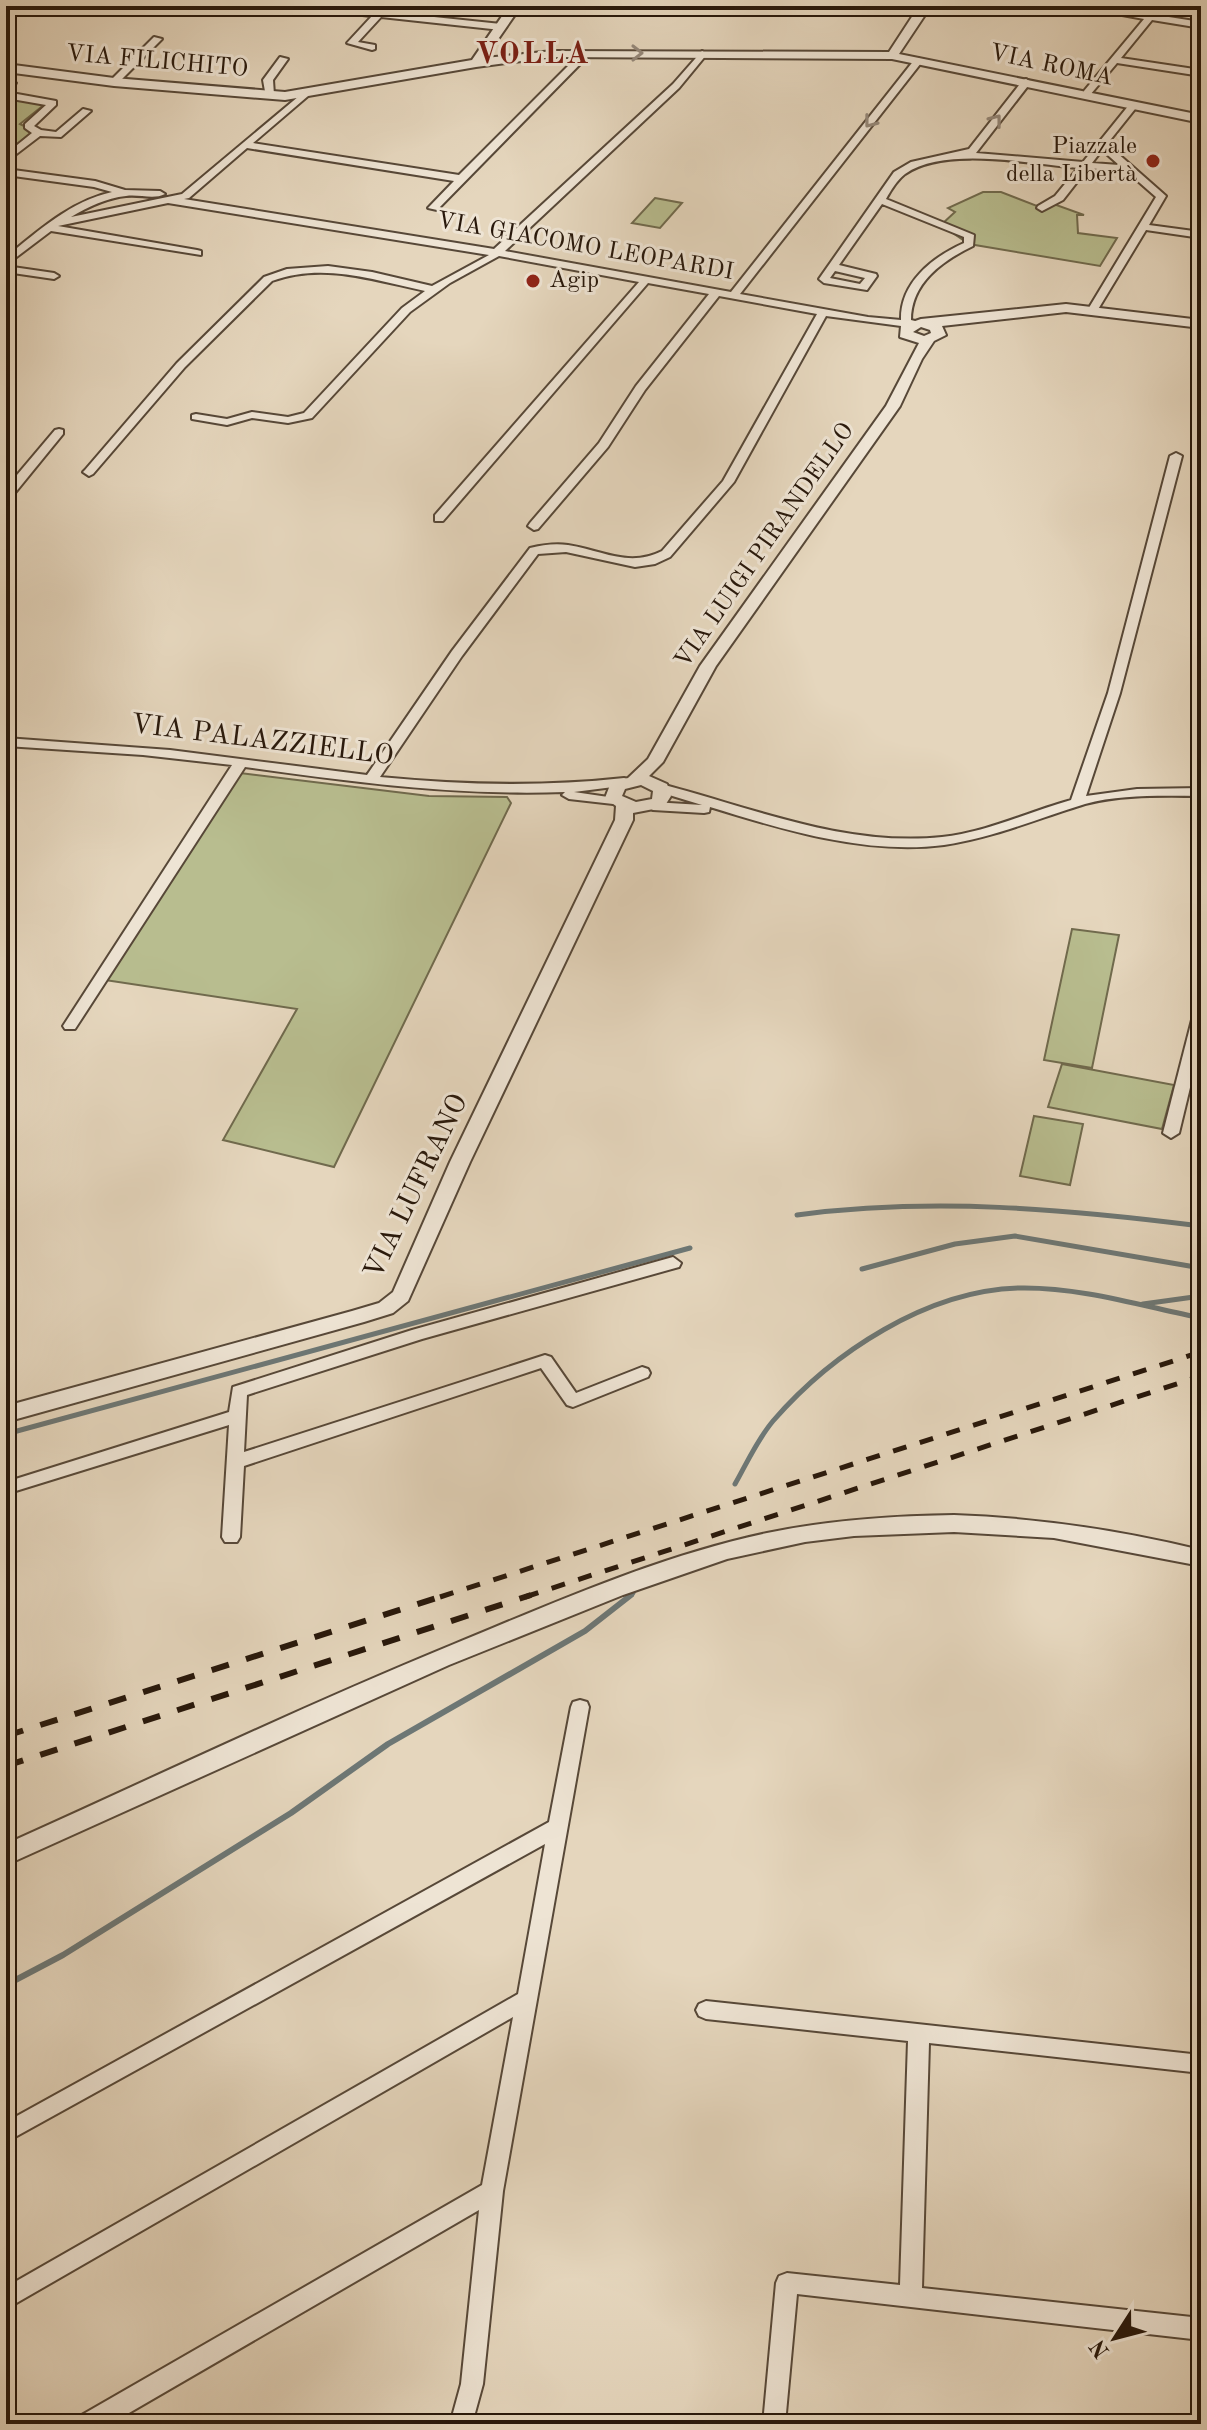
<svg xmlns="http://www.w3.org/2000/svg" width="1207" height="2430" font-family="'Old Standard TT',serif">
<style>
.green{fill:#b8bd8f;stroke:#706a4d;stroke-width:2}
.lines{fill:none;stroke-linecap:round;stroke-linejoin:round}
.stream-far1{stroke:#6d7775;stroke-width:5}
.stream{stroke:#6d7775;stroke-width:6}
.minor-casing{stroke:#574838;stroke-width:4}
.tertiary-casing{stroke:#574838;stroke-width:4}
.minor{fill:#eee4d4;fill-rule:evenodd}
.tertiary{fill:#eee4d4;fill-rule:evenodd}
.rail-far1{stroke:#28180b;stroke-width:5;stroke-dasharray:14 14;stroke-linecap:butt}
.rail{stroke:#28180b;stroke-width:6;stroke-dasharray:18 18;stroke-linecap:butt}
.oneway{stroke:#95887a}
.poi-dot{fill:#8f2418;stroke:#eee4d4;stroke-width:3}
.labels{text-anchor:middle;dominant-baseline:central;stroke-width:6;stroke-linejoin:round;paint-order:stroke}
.far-street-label{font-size:24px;fill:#28180b;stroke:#eee4d4}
.far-poi-label{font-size:24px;fill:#28180b;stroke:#eee4d4;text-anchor:end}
.street-label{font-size:28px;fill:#28180b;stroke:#eee4d4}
.far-district-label{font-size:30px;font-weight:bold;letter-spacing:2px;fill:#7a1f14;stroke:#eee4d4}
</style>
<rect width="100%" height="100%" fill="#e5d6bd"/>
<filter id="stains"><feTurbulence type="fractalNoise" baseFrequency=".0025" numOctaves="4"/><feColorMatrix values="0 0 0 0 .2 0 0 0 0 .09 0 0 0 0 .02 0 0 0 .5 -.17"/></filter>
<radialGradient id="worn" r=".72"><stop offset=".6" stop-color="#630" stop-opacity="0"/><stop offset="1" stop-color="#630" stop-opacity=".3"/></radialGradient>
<!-- green -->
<g class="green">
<polygon points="6,98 45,104 20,124 38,133 22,146 6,141"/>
<polygon points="983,192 1001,192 1042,208 1051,203 1084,215 1077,215 1078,233 1117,238 1100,266 969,244 941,225 955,212 948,208"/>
<polygon points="655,198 682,203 660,228 632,223"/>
<polygon points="240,773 429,796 507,797 511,803 334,1167 223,1140 297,1009 105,980"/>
<polygon points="1072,929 1119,935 1092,1068 1044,1060"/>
<polygon points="1062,1064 1174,1085 1162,1129 1048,1107"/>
<polygon points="1034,1116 1083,1124 1070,1185 1020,1176"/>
</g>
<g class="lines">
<!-- stream-far1 -->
<g class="stream-far1">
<path d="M797,1215C933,1197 1066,1209 1201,1226"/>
<polyline points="862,1269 955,1244 1015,1236 1201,1268"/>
<polyline points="1143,1304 1201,1296"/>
<polyline points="6,1434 690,1248"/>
<path d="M735,1484C747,1463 757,1440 773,1421C832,1353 927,1290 1020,1288C1081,1287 1142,1306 1201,1318"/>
<polyline points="628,1597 633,1593"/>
</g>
<!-- stream -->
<polyline class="stream" points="6,1985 63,1955 291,1813 388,1744 585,1631 631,1595"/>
<!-- minor casing -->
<g class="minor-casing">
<g id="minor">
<polygon points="299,6 329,6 501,24 506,27 501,30 381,17 358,42 375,45 375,49 372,50 347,43 372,16 304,9"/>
<polygon points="1073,6 1096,6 1148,14 1154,6 1164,6 1156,15 1201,22 1201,28 1152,20 1121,58 1201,70 1201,76 1117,63 1090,95 1084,95 1084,91 1144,19"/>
<polygon points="154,37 162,39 117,84 111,84 111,80"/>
<path d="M583,51L591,53L437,210L428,208L454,181L247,148L189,198L184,199L494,249L673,84L702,51L707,54L679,88L505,251L731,292L915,59L918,58L923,61L921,63L740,294L868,317L901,320C900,282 933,257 964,243V237L882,204L839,265L876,274L877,276L867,290L824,283L819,279L894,172L911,162L969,149L1023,80L1026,79L1031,82L976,153L1083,162L1129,105H1135V109L1107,144L1166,196L1149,225L1201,232V238L1146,230L1097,311L1092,314L1087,311L1156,197L1124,169L1119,171L1088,168L1063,200L1042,211L1037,208L1038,206L1055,196L1078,168C1030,164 945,146 905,174C897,180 891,190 886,199L974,235L973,246C942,261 911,283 911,320L919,322V326L906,330L901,326L826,316L734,482L670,557L655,564L635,567L566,552L538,554L462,656L380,777C462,785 542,787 624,778L629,779V785L574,792L622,799V805L569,799L562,795L565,792C456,796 352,782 245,767L75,1029H65L63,1026L232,765L143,755L6,746V738L170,750L367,775L452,651L530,548C543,545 554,543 568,545C601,550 629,568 662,551L723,481L817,314L719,296L645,390L608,447L538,529L534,530L528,526L530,523L599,443L636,386L709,294L648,283L443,521H435V515L639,282L499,256L450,283L410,312L312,418L288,423L252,418L227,425L192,419V415L196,414L227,419L252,412L288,417L304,413L402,308L425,291C374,280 323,262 272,281L185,367L93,474L89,476L83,472L85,470L177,363L264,277L287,269L328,266L372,272L432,286L489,255L168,203L58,226L197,250L201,251V255L51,231L6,265V257C38,231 71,201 112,192L94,187L6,175V169L95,181L125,190L160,191L165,194C154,200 139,194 126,196C106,198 88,207 71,217L182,194L305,91L308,92V96L253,143L459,175ZM1102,150L1119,165L1092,163ZM835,271L865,278L860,284L830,278Z"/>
<polygon points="280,57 288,59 273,80 274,95 266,97 263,80"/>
<polygon points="6,78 16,83 6,92"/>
<polygon points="6,92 56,101 56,105 34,126 41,130 56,132 83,109 91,111 61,137 40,136 6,162 6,154 32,133 25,128 25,124 46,105 6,98"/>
<polygon points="6,266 54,273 59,276 54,279 6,272"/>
<polygon points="59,429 63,430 63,434 10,499 6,500 6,488 55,430"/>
<path d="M1176,453L1182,456L1120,693L1086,796L1137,789L1201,788V796C1163,796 1122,794 1085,804C1039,818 993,838 944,845C866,855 784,830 710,807L709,812L704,813L653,810L646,806L653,802L702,805L656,791V785L661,784C753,808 845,847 942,837C987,832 1028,812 1071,800L1108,693L1170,456Z"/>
<polygon points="1201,1007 1201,1042 1179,1133 1171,1138 1163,1133 1194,1012"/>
<polygon points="673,1257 681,1263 679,1267 422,1339 247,1395 244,1452 545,1355 551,1357 576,1393 642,1367 648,1369 650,1373 648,1377 573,1407 567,1405 541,1368 244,1466 240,1537 237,1542 225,1542 222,1537 229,1425 6,1494 6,1482 229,1412 233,1387 412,1330"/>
<polygon points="580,1700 587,1702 589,1707 503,2191 483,2384 472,2424 450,2424 461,2384 479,2210 110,2424 77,2424 80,2416 482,2185 513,2017 6,2309 6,2287 518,1994 545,1844 6,2142 6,2122 549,1822 571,1707 573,1702"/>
<polygon points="706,2001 1201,2055 1201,2073 929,2043 922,2288 1201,2318 1201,2340 797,2294 785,2424 763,2424 776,2283 779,2276 787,2273 900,2285 908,2041 706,2019 699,2016 696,2010 699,2004"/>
</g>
</g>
<!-- tertiary casing -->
<g class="tertiary-casing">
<g id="tertiary">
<polygon points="509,6 521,6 485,58 553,51 889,52 919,6 931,6 899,54 1201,115 1201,123 892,59 553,57 476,67 285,100 114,86 6,72 6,64 114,78 285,92 472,60"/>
<path d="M1066,304L1201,320V328L1066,312L942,326L946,335L934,341L922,359L900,406L716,666L663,762L649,776L667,784L671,796L664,807L633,813V820L470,1162L408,1301L393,1313L364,1322L6,1422V1406L352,1311L379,1303L393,1292L450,1162L615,820L616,806L605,798L610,785L628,778L648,759L700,666L886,406L919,343L900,337L901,326L921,319ZM921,327L930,330L931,333L924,336L913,332ZM641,785L653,791L652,799L636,802L622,796L625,789Z"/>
<path d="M954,1515C1038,1518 1119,1530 1201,1550V1566L1054,1538L954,1532L854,1536L805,1542L727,1559L623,1595L449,1665L6,1865V1844C155,1777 303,1706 454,1644C556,1602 659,1556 767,1533C829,1520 891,1516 954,1515Z"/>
</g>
</g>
<!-- minor -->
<use href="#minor" class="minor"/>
<!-- tertiary -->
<use href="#tertiary" class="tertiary"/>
<!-- rail-far1 -->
<g class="rail-far1">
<polyline points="440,1597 1201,1352"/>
<polyline points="525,1597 1201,1376"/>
</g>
<!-- rail -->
<g class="rail">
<polyline points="6,1736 446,1595"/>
<polyline points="6,1766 531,1595"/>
</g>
</g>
<!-- one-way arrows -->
<defs><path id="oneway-chevron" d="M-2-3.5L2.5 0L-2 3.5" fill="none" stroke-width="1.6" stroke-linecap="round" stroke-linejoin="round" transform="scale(2)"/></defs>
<g class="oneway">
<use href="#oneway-chevron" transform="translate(637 53)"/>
<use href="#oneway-chevron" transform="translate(996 120) rotate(-52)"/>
<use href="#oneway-chevron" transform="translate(870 122) rotate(128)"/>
</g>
<!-- markers -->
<g class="poi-dot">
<circle cx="1153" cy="161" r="8"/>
<circle cx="533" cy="281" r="8"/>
</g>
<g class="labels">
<!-- far-street labels -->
<g class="far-street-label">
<text transform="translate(157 62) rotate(5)">VIA FILICHITO</text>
<text transform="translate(1051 66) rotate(12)">VIA ROMA</text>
<text transform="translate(585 247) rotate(10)">VIA GIACOMO LEOPARDI</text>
<text transform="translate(765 546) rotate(-55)">VIA LUIGI PIRANDELLO</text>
</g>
<!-- far-poi labels -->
<g class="far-poi-label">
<text x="1137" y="147">Piazzale<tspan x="1137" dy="28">della Libertà</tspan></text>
<text x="549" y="281" text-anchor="start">Agip</text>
</g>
<!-- street labels -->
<g class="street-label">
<text transform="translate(262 741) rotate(7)">VIA PALAZZIELLO</text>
<text transform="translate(417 1187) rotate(-64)">VIA LUFRANO</text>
</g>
<!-- far-district labels -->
<g class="far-district-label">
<text x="533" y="55">VOLLA</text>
</g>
</g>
<!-- margin -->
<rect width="1207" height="2430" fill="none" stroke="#e5d6bd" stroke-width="32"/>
<rect x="8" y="8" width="1191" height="2414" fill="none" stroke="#28180b" stroke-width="4"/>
<rect x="16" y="16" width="1175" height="2398" fill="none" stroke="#28180b" stroke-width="2"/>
<!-- north arrow -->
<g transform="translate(1115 2338) rotate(234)" stroke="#eee4d4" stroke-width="6" paint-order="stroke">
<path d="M0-6L14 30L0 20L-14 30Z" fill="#28180b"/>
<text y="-12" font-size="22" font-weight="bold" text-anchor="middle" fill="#28180b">N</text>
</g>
<rect width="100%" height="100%" filter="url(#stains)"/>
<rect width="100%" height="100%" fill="url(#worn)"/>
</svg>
